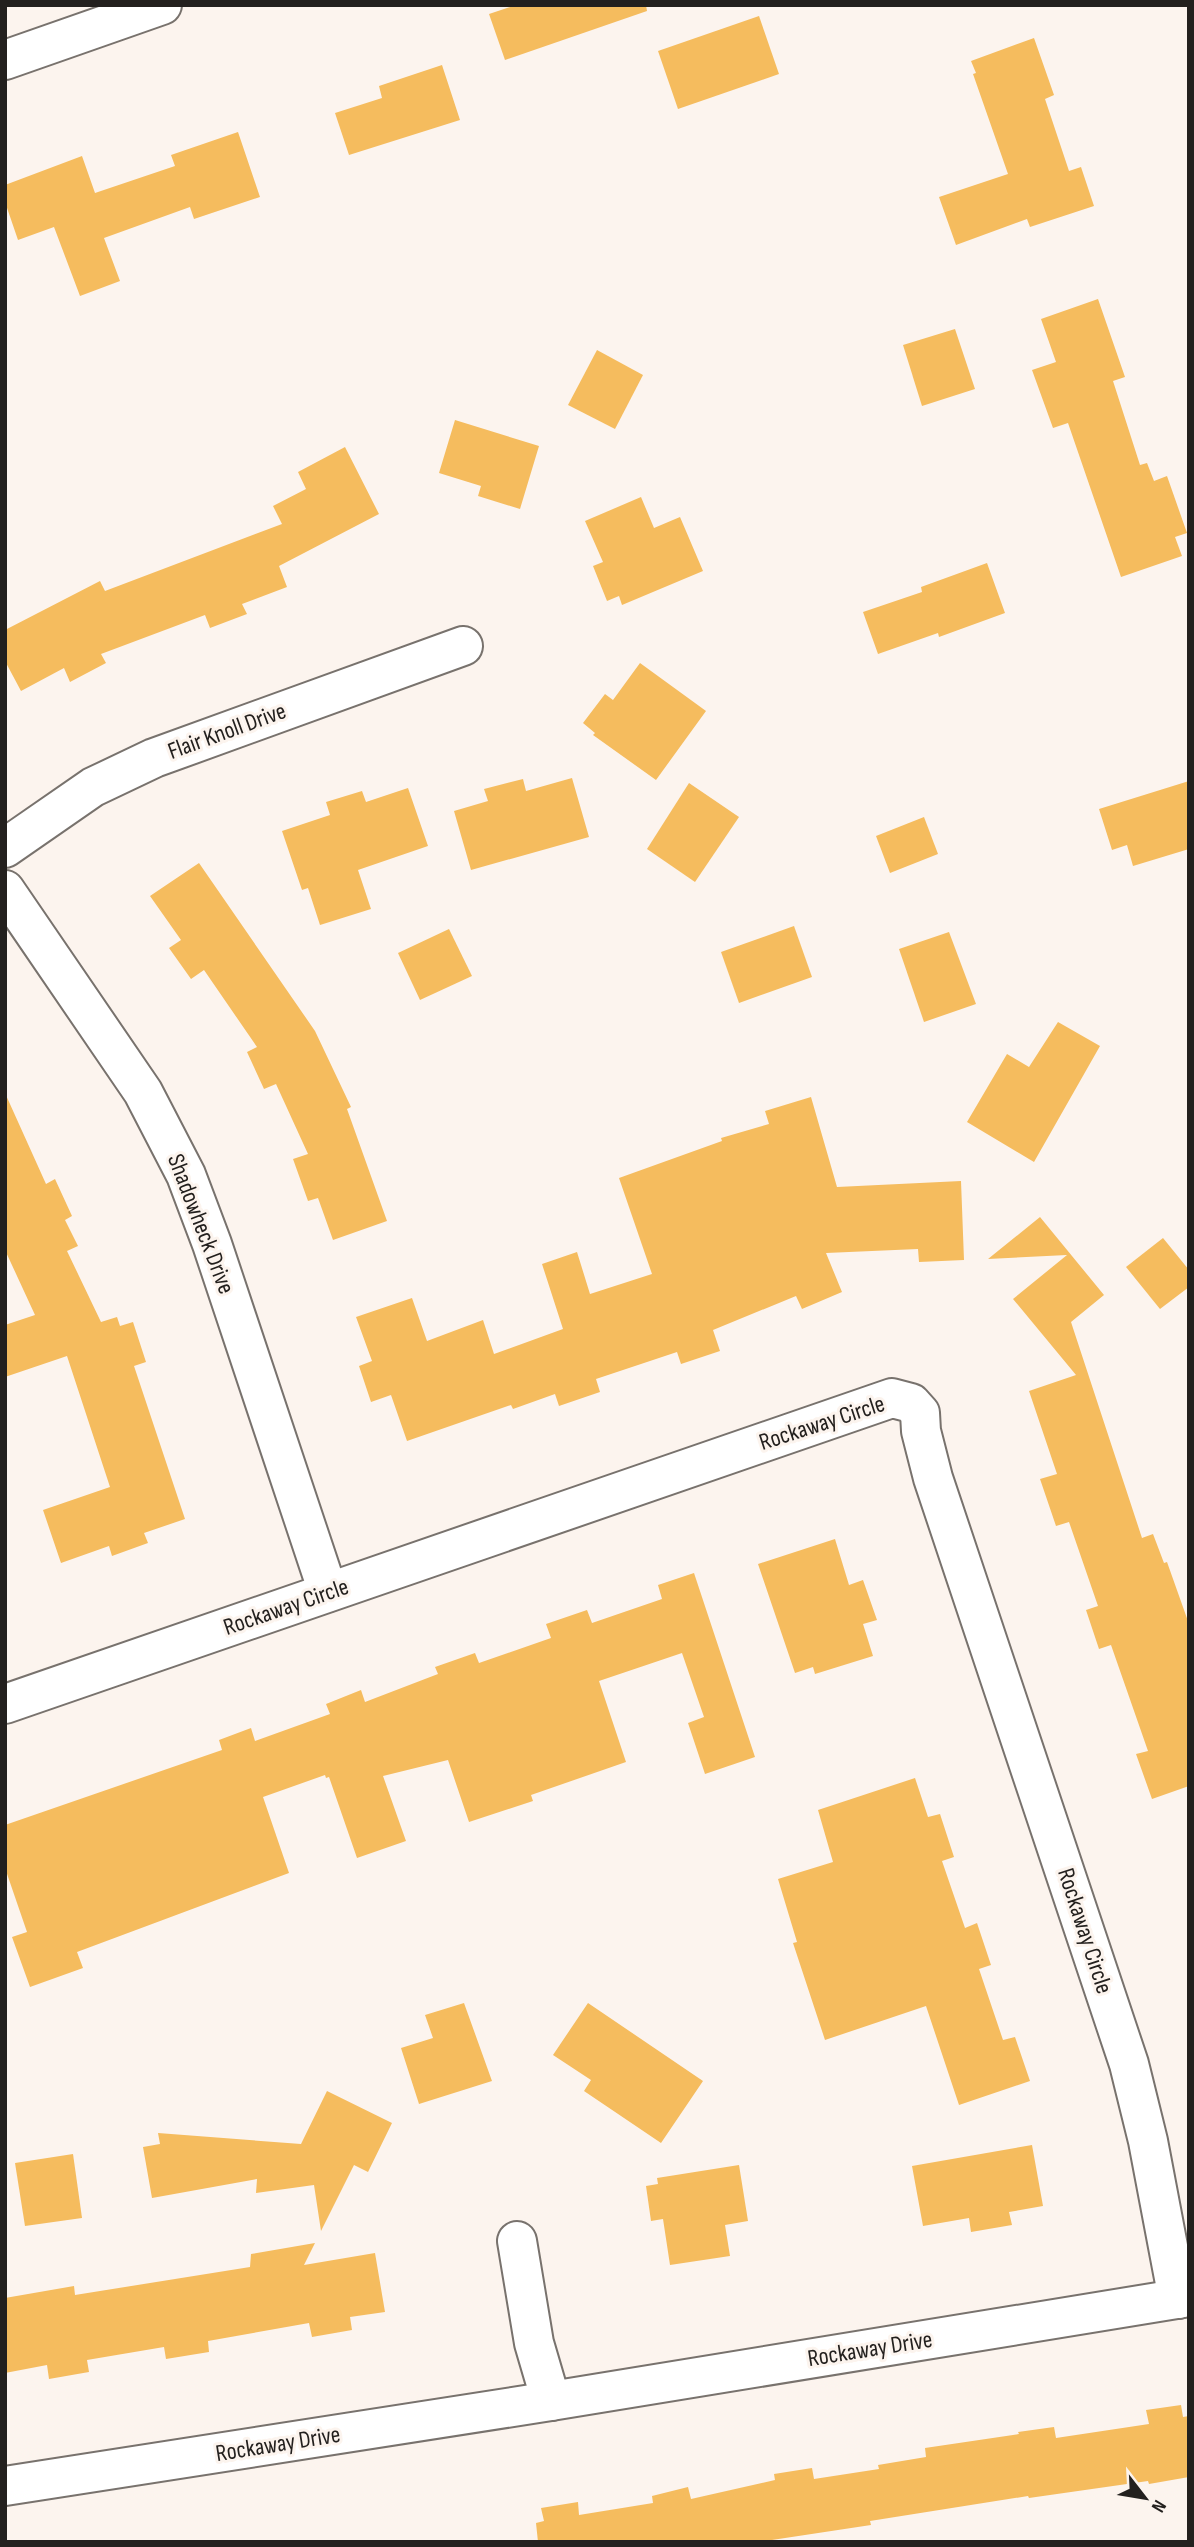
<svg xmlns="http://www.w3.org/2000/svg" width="1194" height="2547" font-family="'Sofia Sans Condensed',sans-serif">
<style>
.building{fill:#f5bc5e}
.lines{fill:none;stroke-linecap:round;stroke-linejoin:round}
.minor-casing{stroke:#78726d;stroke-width:42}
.minor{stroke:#fff;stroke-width:38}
.labels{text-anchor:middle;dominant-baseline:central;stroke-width:6;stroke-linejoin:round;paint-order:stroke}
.street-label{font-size:24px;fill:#23201e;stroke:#fcf4ee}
</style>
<rect width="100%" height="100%" fill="#fcf4ee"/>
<!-- building -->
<g class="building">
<polygon points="516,5 646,5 647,11 505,60 489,14"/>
<polygon points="759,16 779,74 678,109 658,51"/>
<polygon points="1034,38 1054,95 1045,99 1069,171 1081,167 1094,206 1030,227 1027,219 956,245 939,197 1008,174 973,74 976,73 971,61"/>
<polygon points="442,65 460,120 349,155 335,113 382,98 379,86"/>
<polygon points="238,132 260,197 194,219 190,207 104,238 120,281 80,296 54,227 18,240 5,202 5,185 82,156 95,193 175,166 171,155"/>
<polygon points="1098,299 1125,377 1113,381 1140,465 1147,463 1154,481 1167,476 1187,533 1175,537 1182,556 1121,577 1068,423 1053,428 1032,370 1056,362 1041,319"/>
<polygon points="955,329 975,389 922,406 903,345"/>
<polygon points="597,350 643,375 615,429 568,405"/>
<polygon points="455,420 539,446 520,509 478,496 481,486 439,473"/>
<polygon points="345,447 379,514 279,566 287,587 242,604 247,614 210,628 205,615 101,654 106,663 70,682 64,668 21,691 5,661 5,630 100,581 105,591 282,524 273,506 306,489 298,472"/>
<polygon points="641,497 654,528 680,517 703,571 622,605 619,596 607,601 593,566 603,562 585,521"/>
<polygon points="987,563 1005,613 939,637 938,633 878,654 863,612 922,592 921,587"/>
<polygon points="640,663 706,711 656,780 593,735 595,733 583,723 605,694 613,700"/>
<polygon points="572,778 589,837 471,870 454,811 488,801 484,789 523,779 526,791"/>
<polygon points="1189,781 1189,849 1133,866 1127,845 1112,850 1099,809"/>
<polygon points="689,783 739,817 695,882 647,849"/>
<polygon points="408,788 428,846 358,870 371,909 320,925 308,888 302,890 282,831 330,815 326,802 362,791 366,802"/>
<polygon points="924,817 938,854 890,873 876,836"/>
<polygon points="199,863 315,1031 351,1107 347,1109 387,1221 333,1240 318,1198 308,1201 293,1159 308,1154 276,1084 264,1089 247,1052 257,1047 204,970 191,979 169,948 181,940 150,896"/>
<polygon points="794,926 812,977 739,1003 721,952"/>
<polygon points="449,929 472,976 420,1000 398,953"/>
<polygon points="949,932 976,1004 924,1022 899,949"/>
<polygon points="1058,1022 1100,1046 1034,1162 967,1122 1007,1054 1029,1067"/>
<polygon points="5,1093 46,1184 55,1179 72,1216 65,1220 78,1246 67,1251 101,1322 117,1317 120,1326 133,1322 146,1362 134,1366 185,1519 144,1533 148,1543 112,1556 109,1546 61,1563 43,1510 110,1487 67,1356 5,1377 5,1325 35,1315 5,1250"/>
<polygon points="811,1097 837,1187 961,1181 964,1260 919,1262 918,1249 826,1253 842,1292 802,1309 796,1296 713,1330 720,1351 681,1364 677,1352 596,1379 600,1392 559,1406 555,1394 513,1409 511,1405 407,1441 391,1395 371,1402 359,1366 372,1361 356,1317 412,1298 427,1341 483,1320 494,1354 563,1329 542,1264 577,1252 590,1294 652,1274 619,1178 722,1141 721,1138 769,1124 765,1111"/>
<polygon points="1040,1217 1104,1295 1071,1322 1142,1538 1153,1534 1164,1563 1167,1562 1189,1624 1189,1786 1152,1799 1136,1754 1148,1751 1111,1645 1099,1649 1086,1610 1098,1606 1069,1522 1056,1526 1040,1479 1057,1474 1029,1391 1076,1375 1013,1299 1067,1255 988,1259"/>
<polygon points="1163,1238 1189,1270 1189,1287 1160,1309 1126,1267"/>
<polygon points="835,1539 849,1585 863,1580 877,1620 863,1624 873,1656 815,1674 813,1667 795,1673 758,1564"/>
<polygon points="694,1573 755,1757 705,1774 688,1723 704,1717 682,1653 599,1681 626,1762 531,1795 533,1801 469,1822 448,1760 383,1776 406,1841 357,1858 329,1777 326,1778 325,1775 263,1797 289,1873 77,1952 83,1968 30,1987 12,1937 27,1932 5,1868 5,1825 222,1750 219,1740 251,1728 255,1741 330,1714 326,1704 361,1690 365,1702 438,1674 435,1667 475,1653 479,1663 551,1638 546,1624 587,1610 592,1623 662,1599 658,1585"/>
<polygon points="915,1778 928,1817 940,1814 954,1857 942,1861 965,1928 977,1923 991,1965 979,1969 1003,2040 1015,2037 1030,2081 959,2105 926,2006 825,2040 793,1943 797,1942 778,1879 833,1862 818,1810"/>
<polygon points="464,2003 492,2081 419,2104 401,2048 433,2038 425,2015"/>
<polygon points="588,2003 703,2081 661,2143 584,2091 591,2080 553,2055"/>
<polygon points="327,2091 392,2123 368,2172 354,2165 321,2231 314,2185 256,2193 257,2179 152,2198 143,2147 160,2144 158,2133 301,2144"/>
<polygon points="1032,2145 1043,2206 1009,2212 1012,2225 971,2232 969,2218 923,2226 912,2166"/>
<polygon points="73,2154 82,2218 25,2226 15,2163"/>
<polygon points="739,2165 748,2221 725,2225 730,2256 670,2265 663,2219 651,2221 646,2186 658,2184 657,2178"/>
<polygon points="315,2243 304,2265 375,2253 385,2312 350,2317 352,2330 312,2337 309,2323 208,2341 209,2352 166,2359 164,2347 87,2360 89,2372 49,2379 47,2365 5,2373 5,2298 74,2286 75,2295 250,2267 251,2254"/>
<polygon points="1181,2405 1183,2417 1189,2416 1189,2477 1149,2484 1148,2481 1029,2498 1028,2496 870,2521 871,2525 759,2542 538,2542 536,2523 544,2521 541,2508 578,2502 579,2515 653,2503 652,2496 688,2487 691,2499 775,2480 774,2474 812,2468 814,2479 879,2469 878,2465 926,2457 925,2448 1019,2434 1018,2432 1054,2427 1056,2438 1149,2424 1146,2410"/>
</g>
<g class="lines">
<!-- minor casing -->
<g class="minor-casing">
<g id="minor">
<polyline points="5,60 162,5"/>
<polyline points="5,848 93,787 154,758 463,646"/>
<polyline points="5,890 143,1092 186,1175 212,1244 328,1592"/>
<polyline points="5,1704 892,1398 911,1403 920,1413 921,1431 933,1478 1129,2064 1148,2141 1178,2299"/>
<polyline points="517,2241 534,2343 551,2401"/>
<polyline points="5,2486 551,2401 1189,2297"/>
</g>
</g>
<!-- minor -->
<use href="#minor" class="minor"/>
</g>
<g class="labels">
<!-- street labels -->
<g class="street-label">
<text transform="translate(227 731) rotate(-20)">Flair Knoll Drive</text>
<text transform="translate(201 1224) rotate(69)">Shadowheck Drive</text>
<text transform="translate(822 1423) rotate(-18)">Rockaway Circle</text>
<text transform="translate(286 1607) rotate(-19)">Rockaway Circle</text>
<text transform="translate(1085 1931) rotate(72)">Rockaway Circle</text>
<text transform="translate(870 2349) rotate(-9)">Rockaway Drive</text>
<text transform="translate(278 2444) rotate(-9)">Rockaway Drive</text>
</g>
</g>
<!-- border -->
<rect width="1194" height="2547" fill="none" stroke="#23201e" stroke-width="14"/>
<!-- north arrow -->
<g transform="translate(1145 2498) rotate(121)" stroke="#fcf4ee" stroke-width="5" paint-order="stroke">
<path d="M0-5L12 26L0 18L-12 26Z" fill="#23201e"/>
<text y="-10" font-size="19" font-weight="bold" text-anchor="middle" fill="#23201e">N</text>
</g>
</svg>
